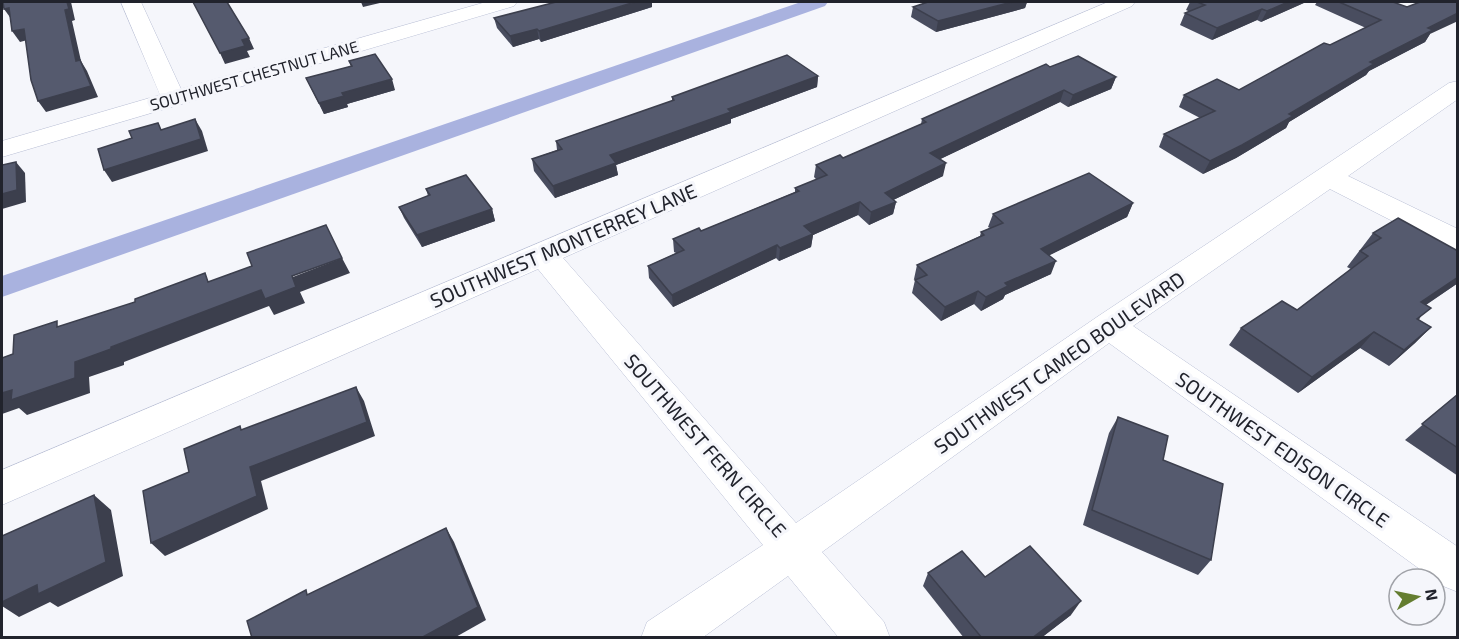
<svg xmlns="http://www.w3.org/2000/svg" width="1459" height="639" font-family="'Exo 2',sans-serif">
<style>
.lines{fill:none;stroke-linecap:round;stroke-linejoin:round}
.canal{fill:#a9b2df;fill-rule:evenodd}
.street-casing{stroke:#b9bfd5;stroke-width:1}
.street{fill:#fff;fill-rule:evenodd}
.wall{fill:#494d5f}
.shaded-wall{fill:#3c3f4d}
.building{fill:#555a6e;stroke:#3c3f4d;stroke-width:1.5}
.labels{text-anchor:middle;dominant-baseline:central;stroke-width:6;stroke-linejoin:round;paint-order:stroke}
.far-street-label{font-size:16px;fill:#21232c;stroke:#f5f6fb}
.street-label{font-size:20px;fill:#21232c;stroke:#f5f6fb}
</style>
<rect width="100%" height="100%" fill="#f5f6fb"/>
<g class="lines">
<!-- canal -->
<polygon class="canal" points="801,2 828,2 825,6 2,297 2,276"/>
<!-- street casing -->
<g class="street-casing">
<g id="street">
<polygon points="121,2 141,2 181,89 486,2 517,2 514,6 2,157 2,141 160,95"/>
<polygon points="1108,2 1135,2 1132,6 563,258 796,523 1097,317 1449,83 1458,81 1458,99 1348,176 1458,229 1458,252 1447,249 1330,189 1133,326 1458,547 1458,592 1443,586 1109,343 822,552 884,622 890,638 839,638 788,576 702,638 641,638 647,622 763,545 538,269 2,505 2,470"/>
</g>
</g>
<!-- street -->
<use href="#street" class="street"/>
</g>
<!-- wall -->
<g class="wall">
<polygon points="928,2 1027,2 1025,8 936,32 911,17 913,7"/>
<polygon points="1190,2 1306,2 1261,22 1257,20 1212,40 1180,25 1185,13 1190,12 1186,10"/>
<polygon points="1317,2 1393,2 1430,34 1425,42 1369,71 1366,75 1289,122 1286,128 1236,158 1203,174 1159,147 1164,134 1200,118 1179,107 1184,95 1239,90 1366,28 1315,5"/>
<polygon points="652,7 541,42 539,39 513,47 497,28 494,18"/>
<polygon points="349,61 395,90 347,104 348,107 324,114 306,78 351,67"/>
<polygon points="1050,67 1116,77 1111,89 1068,107 1060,102 940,159 943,176 893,200 896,202 893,214 869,225 858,215 813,235 811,247 779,261 776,258 673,307 649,278 648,266 676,253 674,252 673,239 701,231 795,192 795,188 817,180 814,177 816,165 843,158 921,124 922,119"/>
<polygon points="818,76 817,87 731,119 731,123 616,165 618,175 555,198 534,171 532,159 557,150 556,141 672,101 672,97"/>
<polygon points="426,189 492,209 495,221 422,247 404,218 399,207 428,196"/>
<polygon points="1133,203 1127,217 1049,255 1051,274 1005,295 1003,299 981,311 974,304 941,321 912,293 915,280 914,279 917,265 980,236 981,232 990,228 988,227 993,214"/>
<polygon points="1373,233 1458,283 1426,305 1419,320 1431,327 1415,343 1389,366 1360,348 1298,393 1229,345 1241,328 1297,310 1351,269 1347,267"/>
<polygon points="1458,394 1458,476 1405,440"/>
<polygon points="1118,417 1163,460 1211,560 1198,575 1083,525 1109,433"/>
<polygon points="928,573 985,577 1071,615 1041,638 964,638 923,586"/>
</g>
<!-- shaded-wall -->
<g class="shaded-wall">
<polygon points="67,2 71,2 75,20 72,21 81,61 87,71 98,97 46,112 38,101 76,61 65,10"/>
<polygon points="361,2 384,2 363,7"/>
<polygon points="635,2 652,2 652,7 541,42 539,31"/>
<polygon points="1012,2 1027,2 1025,8 936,32 938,21"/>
<polygon points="1288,2 1306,2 1261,22 1267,11"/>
<polygon points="9,8 12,20 4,9"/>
<polygon points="1262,9 1257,20 1212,40 1217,28"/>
<polygon points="1458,13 1458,21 1430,34 1425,42 1369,71 1366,75 1289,122 1286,128 1236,158 1203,174 1210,161 1289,114 1370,62 1428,28"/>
<polygon points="24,29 31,39 20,42 12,31"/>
<polygon points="537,29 539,39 513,47 510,36"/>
<polygon points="249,38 254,49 247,51 250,57 225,64 220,53 242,40"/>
<polygon points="818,76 817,87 731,119 731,123 616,165 618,175 555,198 553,186 610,155 728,109"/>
<polygon points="1116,77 1111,89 1068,107 1073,95"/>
<polygon points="392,79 395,90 347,104 348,107 324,114 319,103 342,93"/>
<polygon points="1064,90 1060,102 928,165 930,153"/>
<polygon points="195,119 202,131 208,151 112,182 104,170"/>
<polygon points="16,162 25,173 26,202 2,209 2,194"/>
<polygon points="946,163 943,176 883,205 885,193"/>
<polygon points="860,202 858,215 813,235 811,247 779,261 780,248 804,226"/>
<polygon points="896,202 893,214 869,225 871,212"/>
<polygon points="1133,203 1127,217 1036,262 1041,249"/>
<polygon points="492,209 495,221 422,247 417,235"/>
<polygon points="777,245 776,258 673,307 672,295"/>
<polygon points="342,258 350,273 300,292 305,303 274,315 269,306 124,362 124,365 89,377 90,393 27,415 19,408 2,414 2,393 111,347"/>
<polygon points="1056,261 1051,274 1005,295 1003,299 981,311 986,297 1005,283"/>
<polygon points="1458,277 1458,283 1406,318 1421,302"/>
<polygon points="978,291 974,304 941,321 945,307"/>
<polygon points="1431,327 1415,343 1389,366 1404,350"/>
<polygon points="1374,332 1360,348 1298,393 1312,377"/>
<polygon points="356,387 364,401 375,436 261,481 268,509 165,556 151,543"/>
<polygon points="94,495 111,510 123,576 58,607 50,602 19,617 2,606 2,602 37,585"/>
<polygon points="446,528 454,542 486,620 454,638 421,638"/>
<polygon points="1081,601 1071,615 1041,638 1032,638"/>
</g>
<!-- building -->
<g class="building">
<polygon points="3,2 67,2 69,9 65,10 76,61 80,60 91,86 38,101 31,80 24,29 12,31 9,8 4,9"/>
<polygon points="193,2 227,2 249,38 242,40 245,46 220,53"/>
<polygon points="556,2 635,2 539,31 537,29 510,36 494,18"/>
<polygon points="928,2 1012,2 938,21 913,7"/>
<polygon points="1197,2 1288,2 1267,11 1262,9 1217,28 1185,13 1205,5"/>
<polygon points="1339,2 1393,2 1407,7 1420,2 1458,2 1458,13 1428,28 1433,30 1370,62 1374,64 1289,114 1293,116 1242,145 1210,161 1164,134 1215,111 1184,95 1217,79 1239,90 1324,43 1330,45 1381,20"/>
<polygon points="375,54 392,79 342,93 344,96 319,103 306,78 352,66 349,61"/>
<polygon points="787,55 818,76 728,109 731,112 610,155 616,163 553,186 532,159 562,149 556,141 674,100 672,97"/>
<polygon points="1078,56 1116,77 1073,95 1064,90 930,153 946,163 885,193 896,202 871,212 860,202 804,226 813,234 780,248 777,245 672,295 648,266 684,250 673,239 699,228 701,231 799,191 795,188 827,175 816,165 840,155 843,158 926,122 922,119 1046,64 1050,67"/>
<polygon points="195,119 201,139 104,170 98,149 132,138 129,131 158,123 161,130"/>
<polygon points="16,162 17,190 2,194 2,165"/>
<polygon points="1089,173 1133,203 1041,249 1056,261 1005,283 1008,286 986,297 978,291 945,307 915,280 927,275 917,265 984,235 981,232 1003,223 993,214"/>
<polygon points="466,175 492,209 417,235 399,207 430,195 426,189"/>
<polygon points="1398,218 1458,251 1458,277 1421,302 1431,308 1417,319 1431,327 1404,350 1374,332 1312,377 1241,328 1282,301 1297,310 1368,256 1360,251 1381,238 1373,233"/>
<polygon points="326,225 342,258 292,276 296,287 265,299 261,290 111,347 111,349 75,362 75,378 11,400 12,390 2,393 2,358 13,354 14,335 57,321 57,327 135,302 135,299 205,273 208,282 252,266 247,253"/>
<polygon points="356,387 367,422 250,467 257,496 151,543 143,491 189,472 184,449 240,426 241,430"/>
<polygon points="1458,394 1458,448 1422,424"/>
<polygon points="1118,417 1168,436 1163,460 1223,484 1211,560 1092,510"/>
<polygon points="94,495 106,562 38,594 37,585 2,602 2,536"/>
<polygon points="446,528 478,607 421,638 252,638 247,621 306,590 307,595"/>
<polygon points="1030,546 1081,601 1032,638 982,638 928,573 962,551 985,577"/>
</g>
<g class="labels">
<!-- far-street labels -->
<g class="far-street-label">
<text transform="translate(254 75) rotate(-16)">SOUTHWEST CHESTNUT LANE</text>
</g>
<!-- street labels -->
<g class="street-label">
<text transform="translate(563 245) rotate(-23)">SOUTHWEST MONTERREY LANE</text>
<text transform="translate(1059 362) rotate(-35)">SOUTHWEST CAMEO BOULEVARD</text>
<text transform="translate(706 445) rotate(49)">SOUTHWEST FERN CIRCLE</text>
<text transform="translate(1283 449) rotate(35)">SOUTHWEST EDISON CIRCLE</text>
</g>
</g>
<!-- border -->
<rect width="1459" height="639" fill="none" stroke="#21232c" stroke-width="6"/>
<!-- north arrow -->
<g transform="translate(1417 597) rotate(81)"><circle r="28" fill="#f5f6fb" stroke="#a0a2a8" stroke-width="1.5"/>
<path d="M0-4.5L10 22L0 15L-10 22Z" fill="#647d30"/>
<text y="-9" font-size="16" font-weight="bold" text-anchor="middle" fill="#21232c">N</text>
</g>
</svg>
